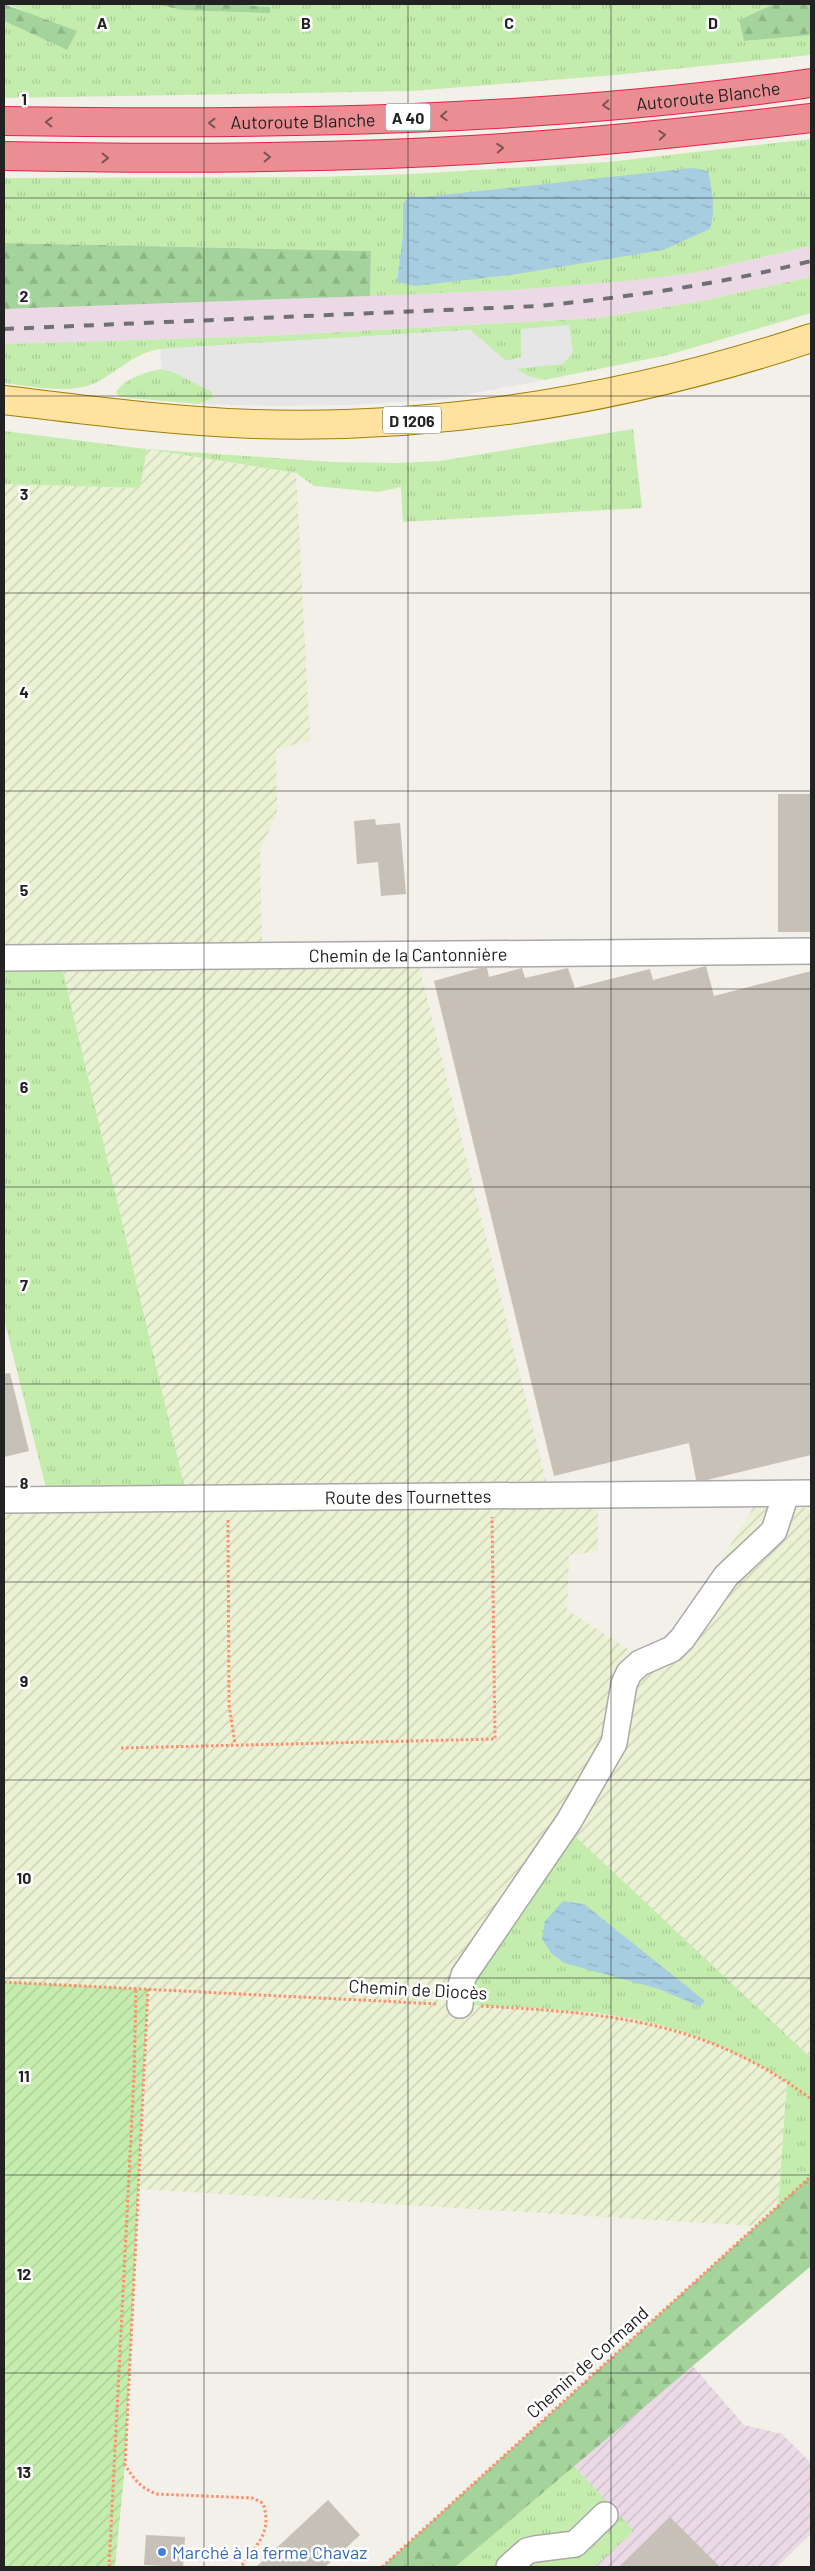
<svg xmlns="http://www.w3.org/2000/svg" width="815" height="2571" font-family="Barlow,sans-serif">
<style>
.industrial{fill:url(#industrial-furrows)}
.railway{fill:#ebdae6}
.farmland{fill:url(#farmland-furrows)}
.grass{fill:url(#grass-tufts)}
.forest{fill:url(#forest-firs)}
.garden{fill:url(#garden-furrows)}
.parking{fill:#e6e6e6}
.water{fill:url(#water-ripples)}
.building{fill:#c7c0b7}
.lines{fill:none;stroke-linecap:round;stroke-linejoin:round}
.minor-casing{stroke:#a9a9a9;stroke-width:28}
.major-casing{stroke:#9f7f00;stroke-width:30}
.highway-casing{stroke:#e3224b;stroke-width:30}
.path{stroke:#ff8e6c;stroke-width:3;stroke-dasharray:2.5 2.5;stroke-linecap:butt}
.minor{stroke:#fff;stroke-width:25}
.major{stroke:#ffe2a0;stroke-width:28}
.highway{stroke:#eb8e93;stroke-width:28}
.rail{stroke:#707070;stroke-width:4;stroke-dasharray:10 10;stroke-linecap:butt}
.oneway{stroke:#7c5355}
.grid{fill:none;stroke:#222;stroke-width:1;stroke-opacity:0.55}
.shop-dot{fill:#3f7fe0;stroke:#fff;stroke-width:2}
.labels{text-anchor:middle;dominant-baseline:central;stroke-width:5;stroke-linejoin:round;paint-order:stroke}
.shield{fill:#fff;stroke:#646464;stroke-width:1}
.shield-label{font-size:16px;font-weight:bold;fill:#222}
.street-label{font-size:18px;fill:#222;stroke:#fff}
.shop-label{font-size:18px;fill:#366cbe;stroke:#fff;text-anchor:start}
.grid-label{font-size:16px;text-anchor:middle;font-weight:bold;fill:#222;stroke:#fff;stroke-width:5;stroke-linejoin:round;paint-order:stroke}
</style>
<defs>
<pattern id="industrial-furrows" width="10" height="10" patternUnits="userSpaceOnUse" patternTransform="scale(1.25)"><rect width="10" height="10" fill="#ebdae6"/><path d="M-1 1l2-2M0 10L10 0M9 11l2-2" fill="none" stroke="#c9bbc5"/></pattern>
<pattern id="farmland-furrows" width="10" height="10" patternUnits="userSpaceOnUse" patternTransform="scale(1.25)"><rect width="10" height="10" fill="#ebf1d3"/><path d="M-1 1l2-2M0 10L10 0M9 11l2-2" fill="none" stroke="#c9ceb5"/></pattern>
<pattern id="grass-tufts" width="24" height="20" patternUnits="userSpaceOnUse" patternTransform="scale(1.25)"><rect width="24" height="20" fill="#c4edad"/><path d="M3 7l-1-3M5 7V3M7 7l1-3M15 17l-1-3M17 17v-4M19 17l1-3" fill="none" stroke="#a8cb95"/></pattern>
<pattern id="forest-firs" width="22" height="20" patternUnits="userSpaceOnUse" patternTransform="scale(1.25)"><rect width="22" height="20" fill="#a5d39c"/><path d="M5 1l3.5 6h-7zM16 11l3.5 6h-7z" fill="#8eb586"/></pattern>
<pattern id="garden-furrows" width="10" height="10" patternUnits="userSpaceOnUse" patternTransform="scale(1.25)"><rect width="10" height="10" fill="#c4edad"/><path d="M-1 1l2-2M0 10L10 0M9 11l2-2" fill="none" stroke="#a8cb95"/></pattern>
<pattern id="water-ripples" width="26" height="14" patternUnits="userSpaceOnUse" patternTransform="scale(1.25)"><rect width="26" height="14" fill="#a7cde1"/><path d="M2 4q2-2 4 0t4 0M15 11q2-2 4 0t4 0" fill="none" stroke="#8fb0c1"/></pattern>
</defs>
<rect width="100%" height="100%" fill="#f2f0e8"/>
<!-- industrial -->
<polygon class="industrial" points="692,2365 744,2425 782,2434 811,2463 811,2534 777,2567 594,2567 633,2531 574,2466"/>
<!-- railway -->
<polygon class="railway" points="811,246 811,277 702,301 599,318 267,336 4,344 4,309 514,290 693,273"/>
<!-- farmland -->
<g class="farmland">
<polygon points="146,449 296,473 310,740 276,750 277,813 260,850 262,942 4,945 4,484 140,488"/>
<polygon points="418,962 546,1481 185,1489 62,967"/>
<polygon points="598,1504 598,1551 569,1555 567,1610 656,1667 753,1508 811,1508 811,2058 558,1821 460,2005 566,2010 648,2022 730,2050 787,2081 778,2209 756,2226 140,2189 148,1989 4,1982 4,1509"/>
</g>
<!-- grass -->
<g class="grass">
<polygon points="8,4 774,4 739,20 744,41 811,35 811,55 615,75 412,91 4,98 4,21 67,50 41,19"/>
<polygon points="811,139 811,246 693,273 625,281 514,290 370,296 371,251 4,243 4,178 315,177 413,174 608,162"/>
<path d="M811,277V313L668,355L544,380L528,376L515,369L521,357L506,361L470,330L160,349C135,353 121,369 99,381C73,396 32,386 4,383V344L267,336L599,318L702,301Z"/>
<path d="M162,369L173,372L208,389L212,392L213,398L199,404L120,397L116,393C122,379 148,371 162,369Z"/>
<polygon points="633,429 642,508 403,522 401,487 378,492 314,486 296,473 147,449 140,488 4,484 4,431 146,449 331,462 398,463 440,461"/>
<polygon points="4,966 62,967 185,1489 47,1492 4,1319"/>
<path d="M558,1820L811,2058V2176L778,2209L787,2081C743,2055 697,2034 647,2022C583,2007 515,2008 450,2004Z"/>
<polygon points="574,2466 634,2531 594,2567 455,2567"/>
</g>
<!-- forest -->
<g class="forest">
<polygon points="4,4 77,31 67,50 4,21"/>
<polygon points="155,4 223,4 270,7 270,13 183,10"/>
<polygon points="774,4 811,4 811,35 744,41 739,20"/>
<polygon points="4,243 371,251 370,296 4,309"/>
<polygon points="811,2176 811,2266 455,2567 382,2567"/>
</g>
<!-- garden -->
<polygon class="garden" points="4,1982 148,1989 125,2465 115,2567 4,2567"/>
<!-- parking -->
<polygon class="parking" points="569,325 573,352 563,364 516,369 528,376 544,380 445,399 350,405 277,406 199,404 213,398 212,392 173,372 162,369 160,349 470,330 506,361 521,357 521,329"/>
<!-- water -->
<g class="water">
<path d="M693,168L708,171C712,190 716,210 710,229L663,250L511,275L415,286L397,282L403,236V204L410,196L424,197Z"/>
<polygon points="563,1901 584,1904 705,2001 700,2007 659,1989 564,1963 551,1953 542,1939 545,1921"/>
</g>
<!-- building -->
<g class="building">
<rect x="778" y="794" width="33" height="138"/>
<polygon points="375,819 376,825 400,823 406,894 381,896 378,862 357,864 354,821"/>
<polygon points="706,966 714,996 811,971 811,1455 707,1480 696,1480 689,1443 554,1476 434,981 480,968 487,968 489,977 522,968 525,978 568,968 575,988 650,969 653,980"/>
<polygon points="10,1373 29,1451 4,1457 4,1374"/>
<polygon points="328,2500 360,2535 325,2567 256,2567"/>
<polygon points="670,2517 720,2567 619,2567"/>
<polygon points="146,2535 185,2537 183,2567 144,2565"/>
</g>
<g class="lines">
<!-- minor casing -->
<g class="minor-casing">
<g id="minor">
<path id="s1" d="M4,958L811,951"/>
<path id="s2" d="M4,1500L811,1493"/>
<polyline points="460,2005 461,1985 464,1975 569,1821 614,1743 624,1684 629,1673 640,1663 672,1649 682,1639 726,1576 774,1531 786,1494"/>
<polyline points="509,2567 527,2551 535,2549 575,2544 605,2515"/>
</g>
</g>
<!-- major casing -->
<g class="major-casing">
<path id="major" d="M4,400C87,410 169,421 253,424C443,430 631,398 811,338"/>
</g>
<!-- highway casing -->
<g class="highway-casing">
<g id="highway">
<path id="s3" d="M4,121C273,125 544,122 811,83"/>
<path d="M4,156C153,159 302,159 451,151C571,145 691,132 811,118"/>
</g>
</g>
<!-- path -->
<g class="path">
<polyline points="228,1520 229,1705 235,1744"/>
<polyline points="121,1748 495,1739 492,1517"/>
<polyline points="4,1982 438,2004"/>
<path d="M148,1989L125,2465C134,2479 140,2488 157,2494L252,2498L263,2503C273,2534 256,2544 241,2567"/>
<path d="M481,2006C608,2013 705,2020 811,2099"/>
<polyline points="109,2567 134,2077 136,1989"/>
<polyline points="382,2567 811,2176"/>
</g>
<!-- minor -->
<use href="#minor" class="minor"/>
<!-- major -->
<use href="#major" class="major"/>
<!-- highway -->
<use href="#highway" class="highway"/>
<!-- rail -->
<path class="rail" d="M4,329L538,306C630,297 721,284 811,261"/>
</g>
<!-- one-way arrows -->
<defs><path id="oneway-chevron" d="M-2-3.5L2.5 0L-2 3.5" fill="none" stroke-width="1.6" stroke-linecap="round" stroke-linejoin="round" transform="scale(1.25)"/></defs>
<g class="oneway">
<use href="#oneway-chevron" transform="translate(606 105) rotate(175)"/>
<use href="#oneway-chevron" transform="translate(444 116) rotate(177)"/>
<use href="#oneway-chevron" transform="translate(49 122) rotate(-179)"/>
<use href="#oneway-chevron" transform="translate(212 123) rotate(-180)"/>
<use href="#oneway-chevron" transform="translate(662 135) rotate(-5)"/>
<use href="#oneway-chevron" transform="translate(500 148) rotate(-4)"/>
<use href="#oneway-chevron" transform="translate(267 157) rotate(-1)"/>
<use href="#oneway-chevron" transform="translate(105 158) rotate(1)"/>
</g>
<!-- grid -->
<path class="grid" d="M204,4V2567M408,4V2567M611,4V2567M4,198H811M4,396H811M4,593H811M4,791H811M4,989H811M4,1187H811M4,1384H811M4,1582H811M4,1780H811M4,1978H811M4,2175H811M4,2373H811"/>
<!-- markers -->
<circle class="shop-dot" cx="162" cy="2552" r="5"/>
<g class="labels">
<!-- shield labels -->
<g class="shield">
<rect x="385.5" y="103.5" width="45" height="27" rx="4"/>
<rect x="383" y="406.5" width="58" height="27" rx="4"/>
</g>
<g class="shield-label">
<text x="408" y="117">A 40</text>
<text x="412" y="420">D 1206</text>
</g>
<!-- street labels -->
<g class="street-label">
<text stroke="none"><textPath href="#s3" startOffset="705">Autoroute Blanche</textPath></text>
<text stroke="none"><textPath href="#s3" startOffset="299">Autoroute Blanche</textPath></text>
<text stroke="none"><textPath href="#s1" startOffset="404">Chemin de la Cantonnière</textPath></text>
<text stroke="none"><textPath href="#s2" startOffset="404">Route des Tournettes</textPath></text>
<text transform="translate(418 1989) rotate(3)">Chemin de Diocès</text>
<text transform="translate(587 2362) rotate(-42)">Chemin de Cormand</text>
</g>
<!-- shop labels -->
<g class="shop-label">
<text x="172" y="2552">Marché à la ferme Chavaz</text>
</g>
</g>
<g class="grid-label">
<text x="102" y="29">A</text>
<text x="306" y="29">B</text>
<text x="509" y="29">C</text>
<text x="713" y="29">D</text>
<text x="24" y="105">1</text>
<text x="24" y="302">2</text>
<text x="24" y="500">3</text>
<text x="24" y="698">4</text>
<text x="24" y="896">5</text>
<text x="24" y="1093">6</text>
<text x="24" y="1291">7</text>
<text x="24" y="1489">8</text>
<text x="24" y="1687">9</text>
<text x="24" y="1884">10</text>
<text x="24" y="2082">11</text>
<text x="24" y="2280">12</text>
<text x="24" y="2478">13</text>
</g>
<!-- border -->
<rect width="815" height="2571" fill="none" stroke="#222222" stroke-width="10"/>
</svg>
